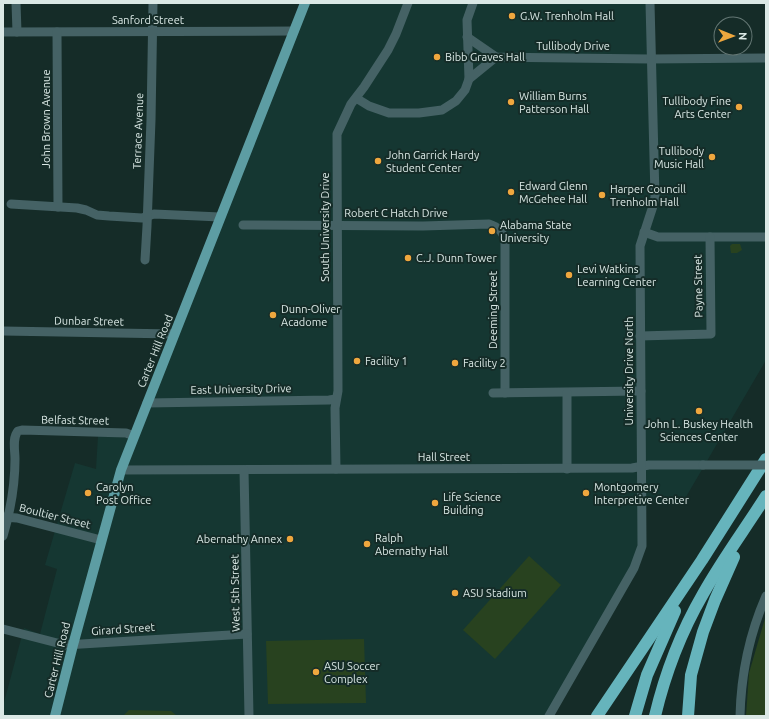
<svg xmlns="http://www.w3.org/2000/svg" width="769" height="719" font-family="Ubuntu,sans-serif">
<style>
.built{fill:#153732}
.green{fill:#28421f}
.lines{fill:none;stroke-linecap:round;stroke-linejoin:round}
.minor{stroke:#456265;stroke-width:9}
.major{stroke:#5d9da3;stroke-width:10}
.highway{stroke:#66b4bc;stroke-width:12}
.minor-bridge{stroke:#456265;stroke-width:9}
.poi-dot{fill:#efa73e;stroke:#152c28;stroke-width:1.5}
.labels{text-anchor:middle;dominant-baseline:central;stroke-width:4;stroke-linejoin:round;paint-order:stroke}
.poi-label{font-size:11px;fill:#dae8e5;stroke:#152c28;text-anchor:start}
.street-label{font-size:11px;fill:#dae8e5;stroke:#152c28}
</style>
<rect width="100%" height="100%" fill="#152c28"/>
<!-- built -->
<polygon class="built" points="308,3 647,3 648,62 766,61 766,360 683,502 639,502 640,546 633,566 547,716 3,716 3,706 24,628 40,634 57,569 45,565 75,463 96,469 98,436 136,438"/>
<!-- green -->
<g class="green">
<polygon points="732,244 740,244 742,250 737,253 731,253 730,246"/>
<polygon points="529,556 561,585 495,659 463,630"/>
<polygon points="766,615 766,716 746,716 749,673"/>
<polygon points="364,639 366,703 268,704 266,641"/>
<polygon points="129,710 171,711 177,716 123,716"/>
</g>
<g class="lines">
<!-- minor -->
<g class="minor">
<polyline points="16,3 17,32"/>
<polyline points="3,32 294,31"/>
<polyline points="57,32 58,207"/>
<polyline points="467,37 496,57 650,59 766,58"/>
<polyline points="469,79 467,20 473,3"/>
<polyline points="356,98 369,106 389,113 419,113 442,110 456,101 465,90 469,79 496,57"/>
<polyline points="11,204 77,208 86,210 97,215 109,216 142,218 154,214 220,217"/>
<path d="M243,225L423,226L489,224C498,227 503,231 505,241V393"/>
<polyline points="644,232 658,237 766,237"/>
<polyline points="145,260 147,226 151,120 153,3"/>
<polyline points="3,331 174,334"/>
<polyline points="640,336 711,334 710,237"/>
<polyline points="493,393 641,391"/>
<polyline points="567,393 567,469"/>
<polyline points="147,403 329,400 336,399"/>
<polyline points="336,469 335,408 338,391 337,134 351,104 364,87 388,50 396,34 408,3"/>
<polyline points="121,470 632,468 649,465 703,465"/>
<polyline points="244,470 249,716"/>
<polyline points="3,517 17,518 101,540"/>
<path d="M3,536C11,509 15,487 15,459C15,450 12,438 18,431L22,430L126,433L134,436"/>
<polyline points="3,629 65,645 247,634"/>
<polyline points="549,716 634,568 642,546 640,246 653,206 655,197 650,3"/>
<path d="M740,716C741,674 749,635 766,596"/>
</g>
<!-- major -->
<polyline class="major" points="55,716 73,645 121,470 305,3"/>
<!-- highway -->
<g class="highway">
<polyline points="597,716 702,560 766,459"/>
<polyline points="635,716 647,675 675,611"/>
<path d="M655,716C665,674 681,632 703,594C722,560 745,529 766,496"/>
<polyline points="688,716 691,675 703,632 715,600 734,557"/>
</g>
<!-- minor-bridge -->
<polyline class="minor-bridge" points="703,465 766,465"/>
</g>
<!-- markers -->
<g class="poi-dot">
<circle cx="512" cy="16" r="4"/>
<circle cx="437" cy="57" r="4"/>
<circle cx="511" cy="102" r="4"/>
<circle cx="739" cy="107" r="4"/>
<circle cx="712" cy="157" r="4"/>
<circle cx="378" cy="161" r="4"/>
<circle cx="511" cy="192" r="4"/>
<circle cx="602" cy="195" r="4"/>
<circle cx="492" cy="231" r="4"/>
<circle cx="408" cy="258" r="4"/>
<circle cx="569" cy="275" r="4"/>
<circle cx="273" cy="315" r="4"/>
<circle cx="357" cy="361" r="4"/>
<circle cx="455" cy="363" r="4"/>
<circle cx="699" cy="411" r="4"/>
<circle cx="88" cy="493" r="4"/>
<circle cx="586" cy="493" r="4"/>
<circle cx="435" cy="503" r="4"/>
<circle cx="290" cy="539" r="4"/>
<circle cx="367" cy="544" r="4"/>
<circle cx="455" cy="593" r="4"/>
<circle cx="316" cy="672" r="4"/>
</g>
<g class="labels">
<!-- poi labels -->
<g class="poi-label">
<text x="520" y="16">G.W. Trenholm Hall</text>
<text x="445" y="57">Bibb Graves Hall</text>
<text x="519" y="96">William Burns<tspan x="519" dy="13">Patterson Hall</tspan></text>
<text x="731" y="101" text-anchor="end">Tullibody Fine<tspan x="731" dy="13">Arts Center</tspan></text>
<text x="704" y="151" text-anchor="end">Tullibody<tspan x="704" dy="13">Music Hall</tspan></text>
<text x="386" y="155">John Garrick Hardy<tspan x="386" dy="13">Student Center</tspan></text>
<text x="519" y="186">Edward Glenn<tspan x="519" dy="13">McGehee Hall</tspan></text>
<text x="610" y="189">Harper Councill<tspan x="610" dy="13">Trenholm Hall</tspan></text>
<text x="500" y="225">Alabama State<tspan x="500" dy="13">University</tspan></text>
<text x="416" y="258">C.J. Dunn Tower</text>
<text x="577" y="269">Levi Watkins<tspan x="577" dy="13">Learning Center</tspan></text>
<text x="281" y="309">Dunn-Oliver<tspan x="281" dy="13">Acadome</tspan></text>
<text x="365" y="361">Facility 1</text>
<text x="463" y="363">Facility 2</text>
<text x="699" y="424" text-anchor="middle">John L. Buskey Health<tspan x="699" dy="13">Sciences Center</tspan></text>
<text x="96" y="487">Carolyn<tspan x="96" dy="13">Post Office</tspan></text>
<text x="594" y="487">Montgomery<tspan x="594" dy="13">Interpretive Center</tspan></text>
<text x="443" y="497">Life Science<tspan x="443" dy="13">Building</tspan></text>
<text x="375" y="538">Ralph<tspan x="375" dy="13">Abernathy Hall</tspan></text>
<text x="282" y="539" text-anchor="end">Abernathy Annex</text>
<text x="463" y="593">ASU Stadium</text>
<text x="324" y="666">ASU Soccer<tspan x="324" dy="13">Complex</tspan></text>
</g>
<!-- street labels -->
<g class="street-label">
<text x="148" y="20">Sanford Street</text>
<text x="573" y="46">Tullibody Drive</text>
<text transform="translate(46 119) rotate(-90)">John Brown Avenue</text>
<text transform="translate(138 131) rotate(-88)">Terrace Avenue</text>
<text x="396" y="213">Robert C Hatch Drive</text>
<text transform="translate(325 227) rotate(-90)">South University Drive</text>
<text transform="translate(698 286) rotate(-91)">Payne Street</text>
<text transform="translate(493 310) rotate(-90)">Deeming Street</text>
<text transform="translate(89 321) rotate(1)">Dunbar Street</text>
<text transform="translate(155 351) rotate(-68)">Carter Hill Road</text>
<text transform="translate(629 371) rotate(-90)">University Drive North</text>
<text transform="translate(241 389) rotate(-1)">East University Drive</text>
<text transform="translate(75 420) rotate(1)">Belfast Street</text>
<text x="444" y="457">Hall Street</text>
<text transform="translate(55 516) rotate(14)">Boultier Street</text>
<text transform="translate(235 593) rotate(-91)">West 5th Street</text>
<text transform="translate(123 629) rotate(-4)">Girard Street</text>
<text transform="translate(57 660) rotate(-76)">Carter Hill Road</text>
</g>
</g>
<!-- border -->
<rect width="769" height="719" fill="none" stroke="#dae8e5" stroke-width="8"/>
<!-- north arrow -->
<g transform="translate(733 36) rotate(91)"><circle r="19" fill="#152c28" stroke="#647774"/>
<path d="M0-3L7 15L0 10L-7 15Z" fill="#efa73e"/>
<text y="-6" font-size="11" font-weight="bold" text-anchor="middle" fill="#dae8e5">N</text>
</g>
</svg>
